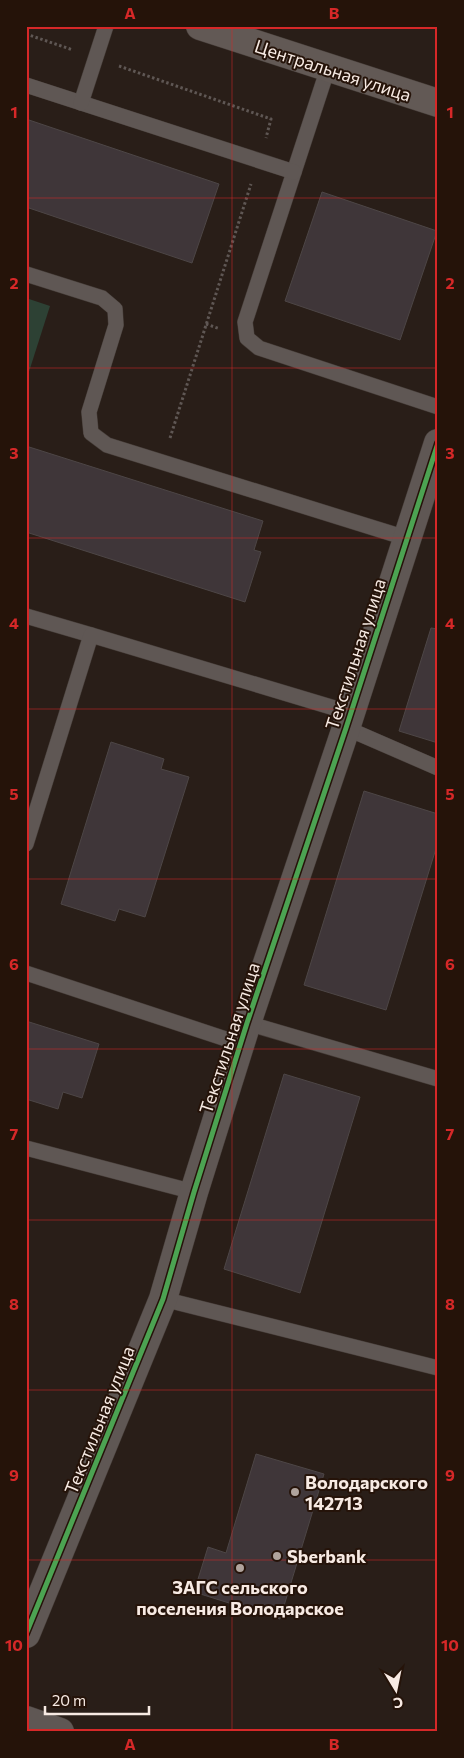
<svg xmlns="http://www.w3.org/2000/svg" width="464" height="1758" font-family="Commissioner,sans-serif">
<style>
.green{fill:#2d4134}
.building{fill:#3f3639;stroke:#4d4646}
.lines{fill:none;stroke-linecap:round;stroke-linejoin:round}
.lane-casing{stroke:#443b36;stroke-width:16}
.street-casing{stroke:#443b36;stroke-width:29}
.secondary-casing{stroke:#443b36;stroke-width:29}
.path{stroke:#5f5754;stroke-width:3;stroke-dasharray:2.5 2.5;stroke-linecap:butt}
.lane{stroke:#5f5754;stroke-width:15}
.street{stroke:#5f5754;stroke-width:28}
.secondary{stroke:#625955;stroke-width:28}
.cycleway-casing{stroke:#251309;stroke-width:8}
.cycleway{stroke:#4ca352;stroke-width:5}
.grid{fill:none;stroke:#d62828;stroke-width:1;stroke-opacity:0.55}
.poi-dot{fill:#afa39c;stroke:#251309;stroke-width:2}
.labels{text-anchor:middle;dominant-baseline:central;stroke-width:4;stroke-linejoin:round;paint-order:stroke}
.street-label{font-size:18px;fill:#f7eae3;stroke:#251309}
.poi-label{font-size:18px;font-weight:bold;fill:#f7eae3;stroke:#251309;text-anchor:start}
.neatline{fill:none;stroke:#d62828;stroke-width:2}
.grid-label{font-size:16px;text-anchor:middle;font-weight:bold;fill:#d62828}
</style>
<rect width="100%" height="100%" fill="#291e18"/>
<!-- green -->
<polygon class="green" points="26,298 50,306 26,381"/>
<!-- building -->
<g class="building">
<polygon points="26,119 219,184 192,263 26,207"/>
<polygon points="322,192 437,231 400,340 285,301"/>
<polygon points="26,446 263,521 254,550 261,552 245,602 26,532"/>
<polygon points="431,628 438,629 438,743 399,731"/>
<polygon points="111,742 164,759 161,769 189,777 145,917 119,909 115,921 61,904"/>
<polygon points="364,791 438,814 438,842 386,1010 304,985"/>
<polygon points="26,1021 99,1044 82,1098 63,1092 58,1109 26,1099"/>
<polygon points="284,1074 360,1097 300,1293 224,1269"/>
<polygon points="256,1454 324,1474 280,1619 194,1592 208,1547 226,1553"/>
</g>
<g class="lines">
<!-- lane casing -->
<g class="lane-casing">
<g id="lane">
<polyline points="328,68 245,322 247,338 259,348 438,407"/>
<polyline points="26,85 294,172"/>
<polyline points="81,103 106,26"/>
<polyline points="26,274 102,298 115,309 116,325 89,412 91,433 107,445 406,538"/>
<polyline points="26,616 91,635"/>
<polyline points="346,728 438,768"/>
<polyline points="26,844 91,635 351,713"/>
<polyline points="26,973 241,1044"/>
<polyline points="247,1023 438,1079"/>
<polyline points="26,1148 194,1192"/>
<polyline points="163,1299 438,1368"/>
</g>
</g>
<!-- street casing -->
<g class="street-casing">
<g id="street">
<polyline points="26,1634 163,1299 194,1192 247,1023 346,728 438,443"/>
<polyline points="26,1720 60,1732"/>
</g>
</g>
<!-- secondary casing -->
<g class="secondary-casing">
<polyline id="secondary" points="200,26 438,103"/>
</g>
<!-- path -->
<g class="path">
<polyline points="26,34 73,50"/>
<polyline points="119,66 271,119 266,138"/>
<polyline points="206,324 220,329"/>
<polyline points="170,438 251,184"/>
</g>
<!-- lane -->
<use href="#lane" class="lane"/>
<!-- street -->
<use href="#street" class="street"/>
<!-- secondary -->
<use href="#secondary" class="secondary"/>
<!-- cycleway casing -->
<g class="cycleway-casing">
<polyline id="cycleway" points="26,1634 163,1299 194,1192 247,1023 346,728 438,443"/>
</g>
<!-- cycleway -->
<use href="#cycleway" class="cycleway"/>
</g>
<!-- grid -->
<path class="grid" d="M232,26V1732M26,198H438M26,368H438M26,538H438M26,709H438M26,879H438M26,1049H438M26,1220H438M26,1390H438M26,1560H438"/>
<!-- markers -->
<g class="poi-dot">
<circle cx="295" cy="1492" r="5"/>
<circle cx="277" cy="1556" r="5"/>
<circle cx="240" cy="1568" r="5"/>
</g>
<g class="labels">
<!-- street labels -->
<g class="street-label">
<text transform="translate(333 70) rotate(18)">Центральная улица</text>
<text transform="translate(355 654) rotate(-72)">Текстильная улица</text>
<text transform="translate(229 1038) rotate(-72)">Текстильная улица</text>
<text transform="translate(99 1420) rotate(-68)">Текстильная улица</text>
</g>
<!-- poi labels -->
<g class="poi-label">
<text x="305" y="1482">Володарского<tspan x="305" dy="21">142713</tspan></text>
<text x="287" y="1556">Sberbank</text>
<text x="240" y="1587" text-anchor="middle">ЗАГС сельского<tspan x="240" dy="21">поселения Володарское</tspan></text>
</g>
</g>
<!-- border -->
<rect width="464" height="1758" fill="none" stroke="#251309" stroke-width="55"/>
<!-- north arrow -->
<g transform="translate(396 1690) rotate(170)" stroke="#251309" stroke-width="4" paint-order="stroke">
<path d="M0-4L9 19L0 12L-9 19Z" fill="#f7eae3"/>
<text y="-8" font-size="14" font-weight="bold" text-anchor="middle" fill="#f7eae3">С</text>
</g>
<!-- scale -->
<path d="M45 1706v8h104v-8" fill="none" stroke="#f7eae3" stroke-width="2.5"/>
<text x="52" y="1706" font-size="15" fill="#f7eae3" stroke="#251309" stroke-width="4" paint-order="stroke">20 m</text>
<rect x="28" y="28" width="408" height="1702" class="neatline"/>
<g class="grid-label">
<text x="130" y="19">A</text>
<text x="334" y="19">B</text>
<text x="14" y="118">1</text>
<text x="450" y="118">1</text>
<text x="14" y="289">2</text>
<text x="450" y="289">2</text>
<text x="14" y="459">3</text>
<text x="450" y="459">3</text>
<text x="14" y="629">4</text>
<text x="450" y="629">4</text>
<text x="14" y="800">5</text>
<text x="450" y="800">5</text>
<text x="14" y="970">6</text>
<text x="450" y="970">6</text>
<text x="14" y="1140">7</text>
<text x="450" y="1140">7</text>
<text x="14" y="1310">8</text>
<text x="450" y="1310">8</text>
<text x="14" y="1481">9</text>
<text x="450" y="1481">9</text>
<text x="14" y="1651">10</text>
<text x="450" y="1651">10</text>
<text x="130" y="1750">A</text>
<text x="334" y="1750">B</text>
</g>
</svg>
